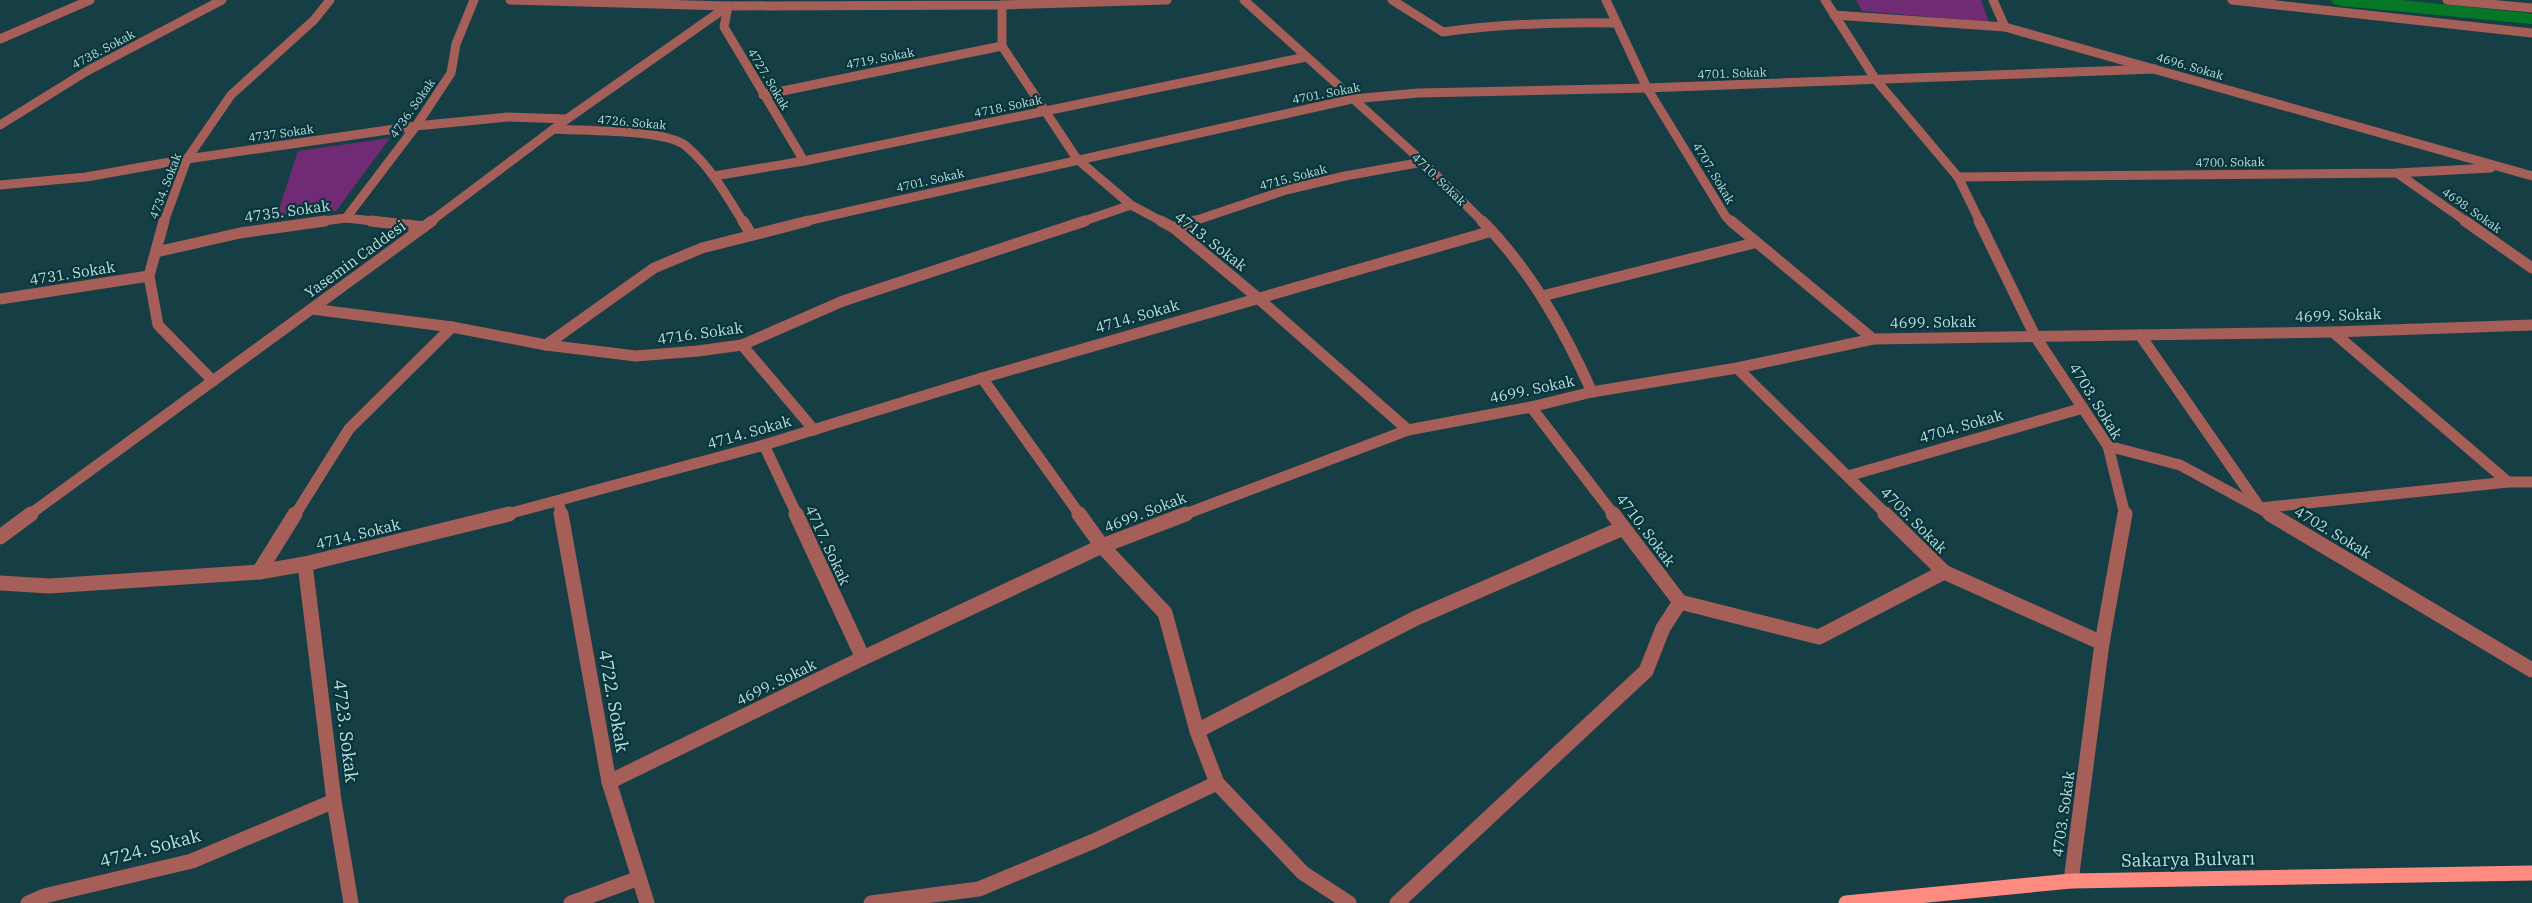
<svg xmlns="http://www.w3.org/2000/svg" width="2532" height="903" font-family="'IBM Plex Serif',serif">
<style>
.green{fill:#712b74}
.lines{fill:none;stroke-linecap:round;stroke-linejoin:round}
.canal{fill:#057825;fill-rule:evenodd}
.minor-far2{stroke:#a65e58;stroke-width:9}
.minor-far1{stroke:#a65e58;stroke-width:11}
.minor{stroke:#a65e58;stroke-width:15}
.major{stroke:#ff8a80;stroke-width:15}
.labels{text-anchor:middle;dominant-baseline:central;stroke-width:4.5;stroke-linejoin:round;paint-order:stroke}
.far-street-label{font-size:12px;fill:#badfe3;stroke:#08353a}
.street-label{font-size:15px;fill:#badfe3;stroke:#08353a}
.near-street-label{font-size:18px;fill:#badfe3;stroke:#08353a}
</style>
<rect width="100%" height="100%" fill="#153f44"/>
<!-- green -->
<g class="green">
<polygon points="1856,0 1981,0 1989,22 1862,11"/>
<polygon points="390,138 336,211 277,215 298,151"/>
</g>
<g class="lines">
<!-- canal -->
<polygon class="canal" points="2331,0 2401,0 2527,13 2532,14 2532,24 2341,6 2334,4"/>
<!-- minor-far2 -->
<g class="minor-far2">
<polyline points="510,0 728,6 1002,5 1167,0"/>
<polyline points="1244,0 1423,162 1483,222"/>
<path d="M1392,0L1443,32C1500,24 1557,22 1615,23"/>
<polyline points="1606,0 1647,88 1726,217 1732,222"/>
<polyline points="1825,0 1876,80 1958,177 1980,222"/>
<polyline points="1993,0 2005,27"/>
<polyline points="2232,0 2532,33"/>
<polyline points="2447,0 2532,8"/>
<polyline points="1002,5 1002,46 1077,159 1131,205 1163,222"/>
<polyline points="728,6 724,27 804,161"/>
<polyline points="1834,15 2005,27 2532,176"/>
<polyline points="0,39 90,0"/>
<polyline points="763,95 1002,46"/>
<polyline points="0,125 87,71 222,0"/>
<path d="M554,129C583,131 665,129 686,146C710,166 727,196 743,222"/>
<polyline points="2397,173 2467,222"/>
<polyline points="714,176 804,161 1306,57"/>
<polyline points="1958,177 2397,173 2491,168"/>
<polyline points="0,185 86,177 187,159 416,126 508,117 567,119"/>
<polyline points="346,218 416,126 451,73 456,44 474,0"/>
<polyline points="164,222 187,159 231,95 314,20 330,0"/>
<polyline points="316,222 346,218 382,222"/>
<polyline points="430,222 567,119 728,6"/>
<polyline points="802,222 1352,99 1418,93 1647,88 2155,69"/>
<polyline points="1081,222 1131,205"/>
<polyline points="1191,222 1286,190 1345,176 1423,162"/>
</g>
<!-- minor-far1 -->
<g class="minor-far1">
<polyline points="164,221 149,276 158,325 213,381"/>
<polyline points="371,221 424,227"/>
<polyline points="743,221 751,234"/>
<polyline points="1161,221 1174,228 1258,298 1408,430"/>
<path d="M1482,221C1530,269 1564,330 1592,392"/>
<polyline points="1731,221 1873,339"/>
<polyline points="1979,221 2035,336 2108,446 2125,515"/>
<polyline points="2465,221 2532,268"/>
<polyline points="1174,228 1195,221"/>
<polyline points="156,252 240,233 325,221"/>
<polyline points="1542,296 1754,243"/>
<polyline points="0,299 149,276"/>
<polyline points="312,309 452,327 546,345 636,356 698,351 742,345 843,301 1085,221"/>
<polyline points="2333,332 2508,482"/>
<polyline points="2140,335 2260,508 2508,482 2532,482"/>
<polyline points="546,345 654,268 702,248 808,221"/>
<polyline points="742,345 814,430"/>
<polyline points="1737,368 1887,515"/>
<polyline points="982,378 1080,515"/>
<polyline points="1531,407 1614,515"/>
<polyline points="764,445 797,515"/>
<polyline points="2108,446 2180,465 2272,515"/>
<polyline points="1848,476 2083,408"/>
<polyline points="559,502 561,515"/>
<polyline points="29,515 432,221"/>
<polyline points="295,515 349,429 452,327"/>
<polyline points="504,515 764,445 982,378 1492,231"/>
<polyline points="1183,515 1408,430 1531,407 1592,392 1737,368 1873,339 2333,332 2532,325"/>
</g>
<!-- minor -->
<g class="minor">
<polyline points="561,514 609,782 647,903"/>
<polyline points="796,514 863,658"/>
<polyline points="1079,514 1102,546 1165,613 1197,731 1217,783 1303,873 1349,903"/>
<polyline points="1613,514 1680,602"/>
<polyline points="1885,514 1944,572 2102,643"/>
<polyline points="2270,514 2532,670"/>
<polyline points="0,537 31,514"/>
<polyline points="305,564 334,801 351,903"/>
<polyline points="259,572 295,514"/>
<polyline points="0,583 49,586 259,572 305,564 509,514"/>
<polyline points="1680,602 1819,637 1944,572"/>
<polyline points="1197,731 1416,618 1623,528"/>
<polyline points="609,782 863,658 1102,546 1186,514"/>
<polyline points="2071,881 2102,643 2125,514"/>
<polyline points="28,903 44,896 192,861 334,801"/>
<polyline points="571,903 639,878"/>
<polyline points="871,903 979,889 1094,841 1217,783"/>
<polyline points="1397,903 1646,671 1663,628 1680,602"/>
</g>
<!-- major -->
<polyline class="major" points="1846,903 2071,881 2532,873"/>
</g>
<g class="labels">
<!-- far-street labels -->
<g class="far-street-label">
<text transform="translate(103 49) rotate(-28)">4738. Sokak</text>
<text transform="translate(880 58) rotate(-11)">4719. Sokak</text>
<text transform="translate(2190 66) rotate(16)">4696. Sokak</text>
<text transform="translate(1732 73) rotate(-2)">4701. Sokak</text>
<text transform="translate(769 79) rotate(59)">4727. Sokak</text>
<text transform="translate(1326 93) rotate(-11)">4701. Sokak</text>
<text transform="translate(1008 106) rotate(-12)">4718. Sokak</text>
<text transform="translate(412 108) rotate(-55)">4736. Sokak</text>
<text transform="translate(632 122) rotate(5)">4726. Sokak</text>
<text transform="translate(281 133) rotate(-8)">4737 Sokak</text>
<text transform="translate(2230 162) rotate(-1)">4700. Sokak</text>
<text transform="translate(1714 173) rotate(59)">4707. Sokak</text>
<text transform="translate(1293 177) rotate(-15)">4715. Sokak</text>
<text transform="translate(1439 179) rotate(44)">4710. Sokak</text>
<text transform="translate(930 180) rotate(-13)">4701. Sokak</text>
<text transform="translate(165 186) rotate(-69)">4734. Sokak</text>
<text transform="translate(2472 210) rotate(35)">4698. Sokak</text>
</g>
<!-- street labels -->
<g class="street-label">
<text transform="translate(287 211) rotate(-8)">4735. Sokak</text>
<text transform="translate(1211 241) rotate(38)">4713. Sokak</text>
<text transform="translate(355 259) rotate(-36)">Yasemin Caddesi</text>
<text transform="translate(72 273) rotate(-9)">4731. Sokak</text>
<text transform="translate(2338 315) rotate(-2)">4699. Sokak</text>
<text transform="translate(1137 316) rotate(-16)">4714. Sokak</text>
<text transform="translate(1933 322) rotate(-1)">4699. Sokak</text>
<text transform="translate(700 333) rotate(-8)">4716. Sokak</text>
<text transform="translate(1532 389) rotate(-12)">4699. Sokak</text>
<text transform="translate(2096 401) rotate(58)">4703. Sokak</text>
<text transform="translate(1961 426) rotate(-16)">4704. Sokak</text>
<text transform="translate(749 432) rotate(-16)">4714. Sokak</text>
<text transform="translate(1145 512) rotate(-21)">4699. Sokak</text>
<text transform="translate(1914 520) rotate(45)">4705. Sokak</text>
<text transform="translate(1646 530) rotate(53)">4710. Sokak</text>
<text transform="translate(2333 532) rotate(31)">4702. Sokak</text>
<text transform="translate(358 534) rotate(-14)">4714. Sokak</text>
<text transform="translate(828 545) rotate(65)">4717. Sokak</text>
<text transform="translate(776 682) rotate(-26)">4699. Sokak</text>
<text transform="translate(2063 814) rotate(-82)">4703. Sokak</text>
</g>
<!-- near-street labels -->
<g class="near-street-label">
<text transform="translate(614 701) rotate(80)">4722. Sokak</text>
<text transform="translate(346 731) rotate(83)">4723. Sokak</text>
<text transform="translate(150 848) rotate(-15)">4724. Sokak</text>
<text transform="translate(2188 859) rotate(-1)">Sakarya Bulvarı</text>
</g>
</g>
</svg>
